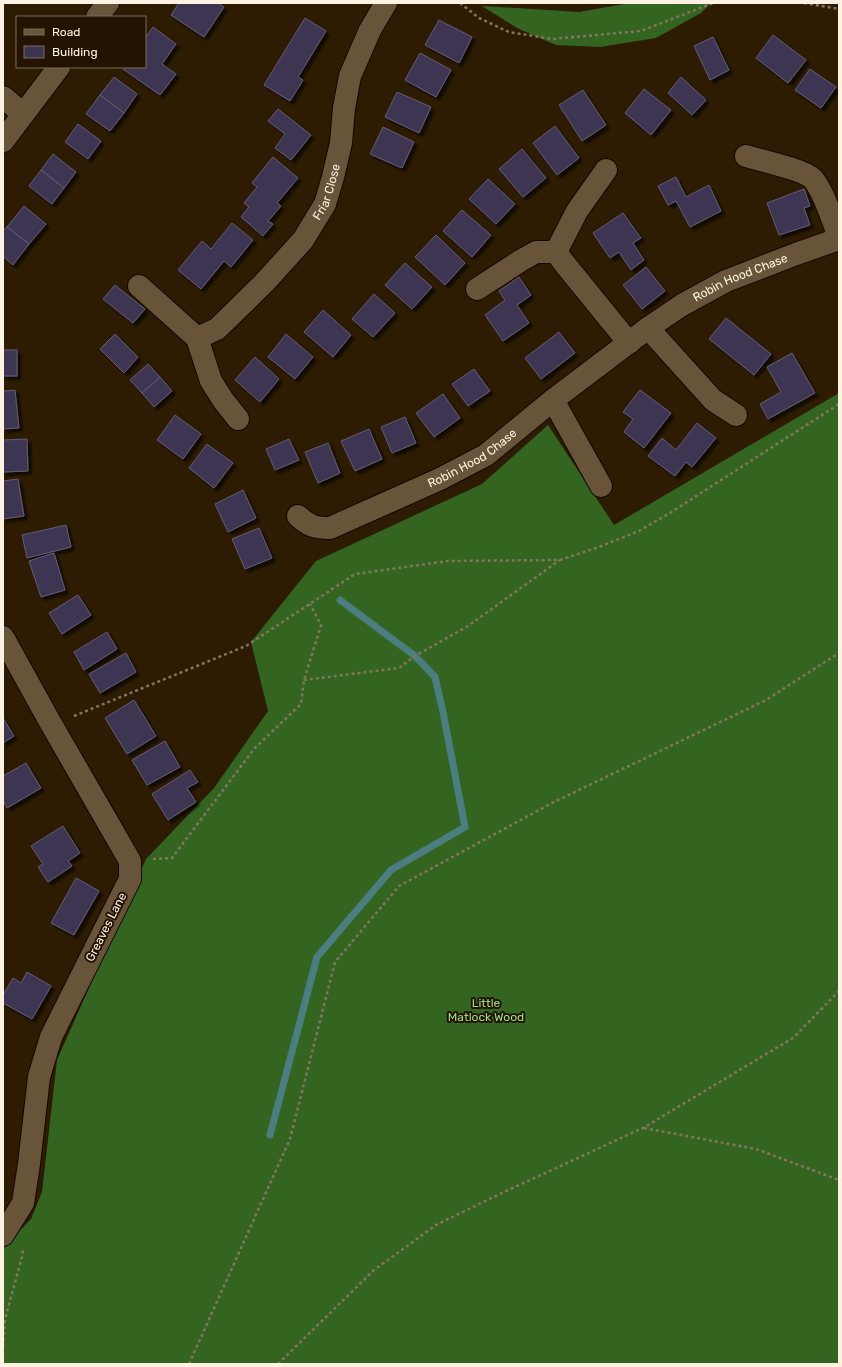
<svg xmlns="http://www.w3.org/2000/svg" width="842" height="1367" font-family="Rubik,sans-serif">
<style>
.forest{fill:#336521}
.lines{fill:none;stroke-linecap:round;stroke-linejoin:round}
.stream{stroke:#4c7d81;stroke-width:7}
.building{fill:#3c3551;stroke:#635c7a;filter:url(#shadow)}
.minor-casing{stroke:#150600;stroke-width:24}
.path{stroke:#83755f;stroke-width:2.5;stroke-dasharray:3 3;stroke-linecap:butt}
.minor{stroke:#675439;stroke-width:22}
.labels{text-anchor:middle;dominant-baseline:central;stroke-width:4;stroke-linejoin:round;paint-order:stroke}
.street-label{font-size:12px;fill:#fef3e3;stroke:#231300}
.park-label{font-size:12px;fill:#97de82;stroke:#231300}
</style>
<defs>
<filter id="shadow"><feDropShadow dx="3.5" dy="3.5" stdDeviation="1" flood-color="#0009"/></filter>
</defs>
<rect width="100%" height="100%" fill="#2d1c02"/>
<!-- forest -->
<g class="forest">
<polygon points="630,3 711,3 701,13 656,38 600,47 556,45 517,28 482,6 579,12"/>
<polygon points="839,393 839,1364 3,1364 3,1248 31,1219 42,1192 57,1060 146,859 214,788 268,711 251,642 316,561 482,484 548,425 614,525"/>
</g>
<g class="lines">
<!-- stream -->
<polyline class="stream" points="270,1135 317,957 391,870 465,827 443,712 435,677 415,656 340,600"/>
</g>
<!-- building -->
<g class="building">
<polygon points="179,3 218,3 224,7 204,37 171,15"/>
<polygon points="305,18 326,31 298,77 303,80 290,101 264,85"/>
<polygon points="439,20 472,37 459,63 425,45"/>
<polygon points="153,27 176,44 162,64 176,74 160,95 123,69 124,67 145,67 145,38"/>
<polygon points="773,35 806,60 788,83 756,58"/>
<polygon points="713,37 729,70 710,80 694,46"/>
<polygon points="420,53 451,70 436,97 405,80"/>
<polygon points="810,69 836,87 821,108 795,90"/>
<polygon points="114,77 137,94 124,113 100,95"/>
<polygon points="681,77 706,100 692,115 668,93"/>
<polygon points="644,89 671,110 651,135 625,113"/>
<polygon points="583,90 606,125 582,141 559,105"/>
<polygon points="397,92 431,107 419,133 385,117"/>
<polygon points="100,95 124,113 110,131 86,114"/>
<polygon points="278,109 311,135 291,160 275,148 285,134 268,121"/>
<polygon points="78,124 101,141 88,159 65,142"/>
<polygon points="555,126 579,158 557,175 533,143"/>
<polygon points="383,127 414,142 402,168 370,154"/>
<polygon points="522,149 546,178 523,197 499,169"/>
<polygon points="53,154 76,172 64,188 41,170"/>
<polygon points="273,157 298,178 277,203 281,206 268,221 273,224 263,236 241,217 249,207 244,203 257,187 252,183"/>
<polygon points="41,170 64,188 52,204 29,186"/>
<polygon points="676,177 686,197 709,185 721,211 690,227 676,201 668,205 658,186"/>
<polygon points="488,179 515,204 496,224 469,199"/>
<polygon points="804,189 810,206 804,208 810,225 779,235 767,203"/>
<polygon points="24,206 46,224 29,244 7,227"/>
<polygon points="462,210 491,235 472,257 443,231"/>
<polygon points="623,213 641,238 633,243 644,260 631,270 619,252 610,258 593,233"/>
<polygon points="232,223 253,240 231,267 224,261 201,289 178,270 202,241 211,249"/>
<polygon points="7,227 29,244 13,265 3,256 3,231"/>
<polygon points="436,235 465,263 445,285 415,257"/>
<polygon points="405,263 432,287 412,309 385,285"/>
<polygon points="646,267 665,291 642,309 623,285"/>
<polygon points="519,277 531,295 517,305 529,323 503,341 485,315 505,300 499,291"/>
<polygon points="115,285 145,309 133,323 103,299"/>
<polygon points="374,294 395,313 373,337 352,319"/>
<polygon points="323,310 351,335 333,357 304,332"/>
<polygon points="726,318 771,354 754,375 709,339"/>
<polygon points="559,332 575,353 541,379 525,358"/>
<polygon points="115,334 138,357 124,373 100,349"/>
<polygon points="286,334 313,357 295,379 268,357"/>
<rect x="3" y="350" width="14" height="26"/>
<polygon points="792,353 815,393 768,419 760,404 781,392 767,367"/>
<polygon points="255,357 279,379 260,402 235,380"/>
<polygon points="148,364 160,377 142,393 130,380"/>
<polygon points="474,369 490,391 468,406 452,384"/>
<polygon points="160,377 172,391 154,407 142,393"/>
<polygon points="15,390 19,428 3,429 3,391"/>
<polygon points="640,390 671,413 644,448 624,432 633,419 623,412"/>
<polygon points="443,394 460,418 434,437 416,413"/>
<polygon points="175,415 201,434 183,459 157,440"/>
<polygon points="405,417 416,443 392,453 381,427"/>
<polygon points="697,423 716,438 692,467 686,462 675,476 648,456 662,438 676,450"/>
<polygon points="369,429 382,459 355,471 341,441"/>
<polygon points="27,439 28,471 3,472 3,440"/>
<polygon points="289,439 299,460 275,470 266,449"/>
<polygon points="328,443 340,473 318,483 305,452"/>
<polygon points="207,444 233,463 214,488 189,468"/>
<polygon points="18,479 24,516 3,519 3,481"/>
<polygon points="243,490 256,518 228,532 215,504"/>
<polygon points="66,525 71,547 27,558 22,535"/>
<polygon points="259,528 272,558 245,569 232,539"/>
<polygon points="54,553 65,590 41,597 29,561"/>
<polygon points="78,595 91,615 62,634 49,613"/>
<polygon points="107,632 117,649 84,670 74,652"/>
<polygon points="126,653 136,672 100,693 89,674"/>
<polygon points="134,700 156,736 127,754 105,718"/>
<polygon points="3,718 14,736 3,743"/>
<polygon points="165,741 180,767 147,785 132,760"/>
<polygon points="26,763 41,788 7,808 3,800 3,776"/>
<polygon points="190,770 198,782 187,788 196,802 168,820 152,794"/>
<polygon points="63,826 80,853 68,861 72,866 48,882 38,867 43,864 31,846"/>
<polygon points="76,878 99,891 74,935 51,923"/>
<polygon points="27,972 51,986 32,1019 3,1003 3,995 13,978 21,983"/>
</g>
<g class="lines">
<!-- minor casing -->
<g class="minor-casing">
<g id="minor">
<polyline points="97,17 108,3"/>
<polyline points="3,97 23,114"/>
<polyline points="3,141 59,67"/>
<path d="M746,156C759,160 805,170 813,179C824,192 832,220 839,236"/>
<polyline points="606,170 577,211 556,252 564,263 629,343"/>
<polyline points="139,286 197,338 211,381 223,400 238,419"/>
<polyline points="477,289 520,261 536,252 556,252"/>
<polyline points="648,328 713,400 736,415"/>
<path id="s1" d="M197,338L217,329L264,283L303,240L325,204L333,177L341,143L344,108L350,76L370,30L386,3"/>
<polyline points="553,400 601,486"/>
<path id="s2" d="M298,516C309,526 315,528 330,528L440,479L486,455L553,400L648,328L682,305L726,281L796,254L839,239"/>
<polyline points="3,637 50,722 130,861 130,879 51,1037 39,1077 29,1164 23,1203 3,1235"/>
</g>
</g>
<!-- path -->
<g class="path">
<polyline points="460,3 479,18 509,32 552,39 641,31 713,3"/>
<polyline points="804,3 839,9"/>
<polyline points="304,680 399,668 415,656 468,626 560,560"/>
<polyline points="74,716 246,646 355,574 448,561 560,560 599,547 639,531 670,513 839,404"/>
<polyline points="153,859 172,858 254,749 301,704 304,680 321,625 310,604"/>
<polyline points="644,1128 756,1149 839,1180"/>
<polyline points="3,1347 5,1319 23,1253 22,1250"/>
<polyline points="189,1364 290,1139 335,962 399,886 552,803 766,700 839,653"/>
<polyline points="278,1364 374,1270 436,1225 504,1192 643,1128 793,1038 839,991"/>
</g>
<!-- minor -->
<use href="#minor" class="minor"/>
</g>
<g class="labels">
<!-- street labels -->
<g class="street-label">
<text stroke="none"><textPath href="#s1" startOffset="200">Friar Close</textPath></text>
<text stroke="none"><textPath href="#s2" startOffset="519">Robin Hood Chase</textPath></text>
<text stroke="none"><textPath href="#s2" startOffset="194">Robin Hood Chase</textPath></text>
<text transform="translate(106 927) rotate(-63)">Greaves Lane</text>
</g>
<!-- park labels -->
<g class="park-label">
<text x="486" y="1003">Little<tspan x="486" dy="14">Matlock Wood</tspan></text>
</g>
</g>
<!-- border -->
<rect width="842" height="1367" fill="none" stroke="#fef3e3" stroke-width="8"/>
<!-- legend -->
<rect x="16" y="16" width="130" height="52" fill="#231300" stroke="#7b6d5b"/>
<rect x="24" y="29" width="20" height="6" fill="#675439" stroke="#7b6d5b"/>
<text x="52" y="36" font-size="12" fill="#fef3e3">Road</text>
<rect x="24" y="46" width="20" height="12" fill="#3c3551" stroke="#7b6d5b"/>
<text x="52" y="56" font-size="12" fill="#fef3e3">Building</text>
</svg>
